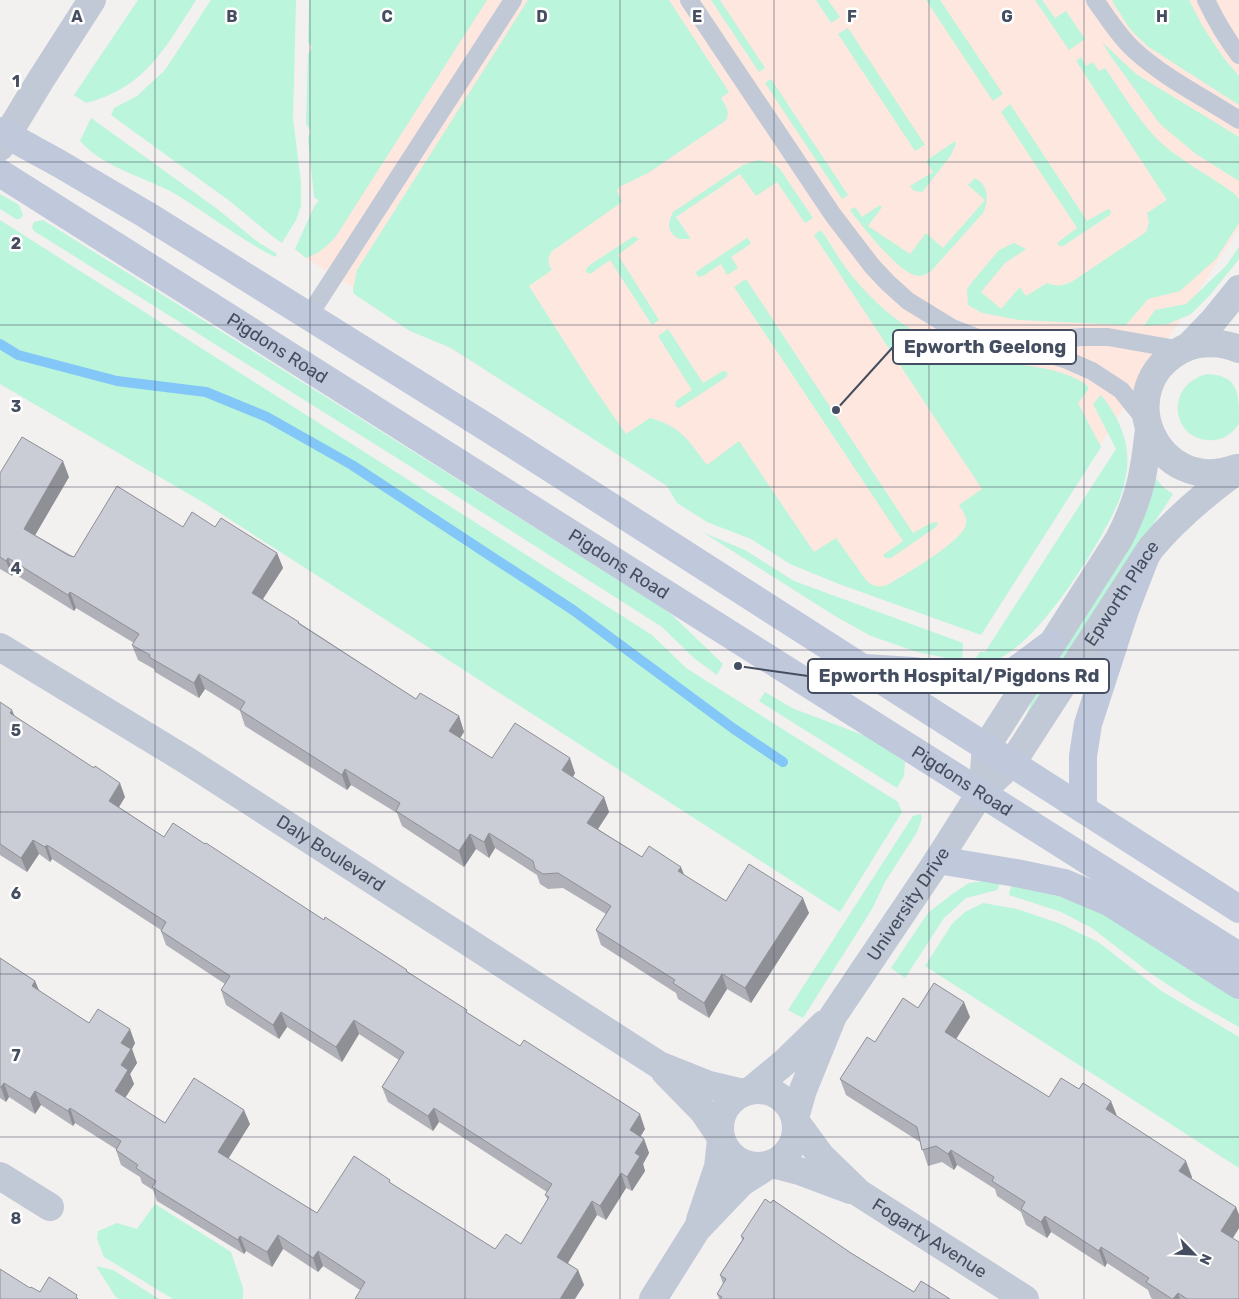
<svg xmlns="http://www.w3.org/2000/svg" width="1239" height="1299" font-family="Rubik,sans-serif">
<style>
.medical{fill:#fee7de}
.green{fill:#baf5dc}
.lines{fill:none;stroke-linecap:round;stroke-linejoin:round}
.stream{stroke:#82c7f7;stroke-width:10}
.lane{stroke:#c2c9d6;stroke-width:18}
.street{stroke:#c2c9d6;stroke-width:28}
.secondary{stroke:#c0c8db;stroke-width:28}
.wall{fill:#afb0b8}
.shaded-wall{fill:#8e9096}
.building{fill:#cbcdd6;stroke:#8e9096}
.grid{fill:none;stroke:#454e60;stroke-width:1;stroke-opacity:0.55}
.labels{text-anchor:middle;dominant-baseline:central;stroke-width:5;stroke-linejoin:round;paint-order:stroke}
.street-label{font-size:18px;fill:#454e60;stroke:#fff}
.grid-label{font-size:16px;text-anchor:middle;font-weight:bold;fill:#454e60;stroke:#fff;stroke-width:5;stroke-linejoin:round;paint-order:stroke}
.leader{fill:none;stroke:#454e60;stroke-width:2}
.callout-dot{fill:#454e60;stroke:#fff;stroke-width:2}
.callout{fill:#fff;stroke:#454e60;stroke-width:2}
.callout-label{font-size:19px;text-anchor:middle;font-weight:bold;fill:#454e60}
</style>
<rect width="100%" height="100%" fill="#f3f0f0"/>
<!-- medical -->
<polygon class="medical" points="469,0 1239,0 1239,228 980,632 791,562 306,258"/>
<!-- green -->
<g class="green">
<path d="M138,0H196C165,48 145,88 86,103L74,95Z"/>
<polygon points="211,0 296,0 293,118 301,182 301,206 296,220 282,243 272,236 231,202 111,115 114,108 137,96 165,70"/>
<path d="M309,0H487L336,236C327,247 319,253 306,258L295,249L315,205L319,201L314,197L308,138L311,131L306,124L308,54L312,48L311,45L308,43Z"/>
<path d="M528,0H669L729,92L721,98C726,106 731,113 725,121L648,173L619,187L617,191L622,202L551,252C548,259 547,264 552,270L529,286L590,382L626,434L650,418C682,427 688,440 707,465L739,441L814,552L836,538L866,580C875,589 884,588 894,581C909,572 966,539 966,523C967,516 962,510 959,505L982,489L814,235L821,230C830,243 837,256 846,268C886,321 933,350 998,361C1029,367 1062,367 1088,386V390L1078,403L1101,447L981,635L839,584L790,564L751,539L707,522L677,503L667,486L451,348L410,331L354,294L353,290L357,270Z"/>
<polygon points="711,0 720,0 765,68 759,72"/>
<polygon points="816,0 828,0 840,17 831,23"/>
<polygon points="926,0 940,0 1003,94 993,101"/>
<polygon points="1035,0 1042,0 1055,18 1066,11 1085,39 1069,50"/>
<polygon points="1114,0 1189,0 1203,27 1223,57 1239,76 1239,105 1147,46 1130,29 1112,1"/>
<polygon points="848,28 925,145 915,151 838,34"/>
<polygon points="1102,42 1136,74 1239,137 1239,181 1196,154 1160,124 1112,58"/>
<path d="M1081,57L1086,66L1093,62L1099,71L1105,68C1121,91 1137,118 1157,139C1180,161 1209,175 1235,194L1239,199V223L1216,259L1180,291L1148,299L1126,325L1019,320L982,313L968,305L967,289L972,282L999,250L1014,243L1026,249L1005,263L981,292L1001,309L1020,287L1026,296L1047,283C1057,287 1063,286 1073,281L1146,232L1149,222L1147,213L1167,200L1076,61Z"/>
<polygon points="771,79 848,195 842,199 765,83"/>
<polygon points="1010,104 1087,221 1108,209 1111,211 1110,215 1063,246 1059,246 1057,243 1077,228 1001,112"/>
<path d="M91,118L216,208L258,242L277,254L275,257C241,240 210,215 177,195C145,176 106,170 80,141Z"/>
<polygon points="955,141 956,144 951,155 924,190 922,192 914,191 910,186 933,172 926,161"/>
<path d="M758,160L774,164L780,169L813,218L805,223L777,182L756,196L740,174L676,217L691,239H679C667,232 667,224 673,212L743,165Z"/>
<path d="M975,178C989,185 989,201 983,213L932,270C927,275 921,277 914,275C896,269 862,226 850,210L855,207L862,217L880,205L882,207L868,226L910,254L926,233L943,248L985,200L968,185Z"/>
<polygon points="0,194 19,205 23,215 20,219 16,219 0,209"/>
<polygon points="0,220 652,635 686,668 898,802 902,812 840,912 206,504 0,384"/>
<polygon points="43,220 655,603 672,615 723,664 717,675 694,658 662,627 397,458 34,231 32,227 34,222"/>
<polygon points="634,236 639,239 618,255 659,320 652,325 610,260 590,274 586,272 586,269 591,264"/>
<polygon points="747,238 751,242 749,245 731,257 738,268 727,275 721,264 703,276 698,277 696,273 697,271"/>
<polygon points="1239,247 1239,259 1210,295 1191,314 1168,324 1144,326 1155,310 1186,304 1226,266"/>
<polygon points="746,279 913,533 931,523 936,522 938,524 936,527 891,558 885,558 883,555 903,541 734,287"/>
<polygon points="668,329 703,383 723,371 725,371 728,374 725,378 679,408 675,406 676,401 692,390 658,336"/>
<path d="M1207,374C1239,375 1239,394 1239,423C1234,432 1225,439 1215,440C1171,444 1163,385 1207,374Z"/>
<path d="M1101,395C1118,416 1130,441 1127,469C1126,477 1124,487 1121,495C1109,531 1020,681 974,661L980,652H985L1116,449L1093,404Z"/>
<path d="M1154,475C1159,484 1165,489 1173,494L1029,715L1027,713L1035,693Z"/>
<polygon points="704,533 745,550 794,581 963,643 962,661 917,652 871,636 835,616"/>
<polygon points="765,692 792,708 868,737 905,762 904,776 897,788 759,701"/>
<polygon points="921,814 922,818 917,832 885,882 872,909 803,1018 788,1010 913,816"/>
<polygon points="984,881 1000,883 997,890 966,898 944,918 905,978 891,968 928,913 951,895 969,883"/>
<polygon points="1011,885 1086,903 1239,992 1239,1027 1193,1001 1150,973 1092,928 1061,912 1009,895"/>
<polygon points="983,903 1017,909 1061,924 1098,942 1160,990 1239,1037 1239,1168 925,966 952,924 965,912"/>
<polygon points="155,1204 231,1252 243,1288 243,1299 173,1299 104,1257 97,1239 98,1231 117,1223 137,1229"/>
<polygon points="96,1266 113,1270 159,1299 119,1299 115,1296"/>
</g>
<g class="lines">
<!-- stream -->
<polyline class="stream" points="0,344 18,355 117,381 206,392 267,417 352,465 573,610 734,729 783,762"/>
<!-- lane -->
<g class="lane">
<polyline points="689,0 833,215 872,266 888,283 908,301 952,328 978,338 1015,343 1067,360 1092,371 1121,390 1146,421"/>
<path d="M1095,0C1107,17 1118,35 1133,49C1164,78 1204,97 1239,120"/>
<path d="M1206,0C1215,19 1226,38 1239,55"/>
<polyline points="308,317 513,0"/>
<polyline points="1023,342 1082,337 1108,337 1182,350"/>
</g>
<!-- street -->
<g class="street">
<polyline points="0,147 40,81 92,0"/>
<polyline points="1189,346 1213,321 1239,289"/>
<path d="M1237,468C1156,498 1108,387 1183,349C1200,341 1222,342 1239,349"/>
<path id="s1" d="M0,647L186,760L659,1065L709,1085L743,1093"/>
<path d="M984,771L986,747L1119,539C1140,498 1144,474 1149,429"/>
<polyline points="665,1072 703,1111 720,1136"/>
<circle cx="758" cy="1128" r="38"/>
<polyline points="750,1091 785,1062 824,1024"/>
<path id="s2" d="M795,1118L803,1090L833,1016L938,860L981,792L1012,763L1151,548C1177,517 1206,493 1239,469"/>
<path id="s3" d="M796,1122L821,1156L859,1193L1025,1299"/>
<polyline points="772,1164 799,1171 850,1190"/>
<polyline points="0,1176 50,1207"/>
<polyline points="700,1220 718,1167 721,1140"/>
<polyline points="653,1299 697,1229 741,1183 769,1165"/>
</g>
<!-- secondary -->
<g class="secondary">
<polyline points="0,131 60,164 145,214 491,430 1239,909"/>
<path id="s4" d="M0,173L1239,956"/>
<polyline points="865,668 913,671 958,677 994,677 1016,670 1051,644"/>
<polyline points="1083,808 1083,756 1088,724 1125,610 1145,558"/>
<polyline points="938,860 1016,873 1064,883 1109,902 1239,985"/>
</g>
</g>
<!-- wall -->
<g class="wall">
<polygon points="0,473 69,477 35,535 74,557 183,527 215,527 277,553 283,568 263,599 416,699 459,716 464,732 460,738 492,758 575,773 573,777 604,797 609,812 598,829 642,857 684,875 726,901 809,913 751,1003 727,989 709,1018 678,999 676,993 601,945 596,930 606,914 563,888 548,889 540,884 537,875 495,848 489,858 476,849 464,867 402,826 397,813 351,785 347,790 245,726 240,711 205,689 199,698 155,672 154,669 138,660 132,645 134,643 76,608 74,611 13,573 12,576 0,569"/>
<polygon points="0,702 15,717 125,797 119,807 164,837 324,920 408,972 468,1013 645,1129 641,1136 644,1139 649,1153 643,1164 645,1171 632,1191 626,1188 606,1220 597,1215 568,1263 578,1270 584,1285 360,1290 323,1266 318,1272 283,1249 272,1267 246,1251 244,1254 157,1201 153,1190 142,1183 140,1177 121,1165 116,1150 116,1149 75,1123 73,1126 41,1105 35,1114 9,1097 6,1102 0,1098 0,958 35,981 39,991 89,1023 135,1043 132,1049 137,1063 130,1074 134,1084 125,1098 165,1123 250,1124 228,1159 317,1213 392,1184 495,1249 521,1244 548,1200 545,1195 547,1192 439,1122 433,1131 388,1102 382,1087 399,1060 359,1034 342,1062 287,1027 279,1039 226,1005 221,990 225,984 166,945 161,931 161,930 52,859 50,862 39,854 27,872 0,855"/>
<polygon points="918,1008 970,1017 956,1039 1049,1097 1117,1116 1192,1177 1191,1178 1236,1207 1239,1215 1239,1228 1233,1238 1239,1299 1153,1299 1151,1298 1148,1290 1107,1263 1105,1267 1051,1232 1047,1238 1026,1225 1021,1212 997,1196 995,1189 957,1165 954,1170 942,1162 928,1166 920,1142 846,1095 840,1079 875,1042"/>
<polygon points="741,1236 851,1253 914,1292 950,1299 719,1299 717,1294 723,1284 720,1275 742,1240"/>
</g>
<!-- shaded-wall -->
<g class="shaded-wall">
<polygon points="63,461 69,477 30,544 24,529"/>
<polygon points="277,553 283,568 257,608 252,593"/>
<polygon points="8,558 13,573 12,576 6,561"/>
<polygon points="70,592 76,608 74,611 68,595"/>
<polygon points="199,674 205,689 199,698 194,683"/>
<polygon points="12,710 18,724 10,713"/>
<polygon points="459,716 464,732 455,746 449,731"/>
<polygon points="570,758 575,773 568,786 562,770"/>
<polygon points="345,769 351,785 347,790 342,775"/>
<polygon points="120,783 125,797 114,815 109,801"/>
<polygon points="604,797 609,812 592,838 587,823"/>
<polygon points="489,833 495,848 489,858 484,842"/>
<polygon points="470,834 476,849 464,867 459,851"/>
<polygon points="33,840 39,854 27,872 21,858"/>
<polygon points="47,845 52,859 50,862 45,847"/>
<polygon points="681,867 687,882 678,871"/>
<polygon points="803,898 809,913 751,1003 745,988"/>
<polygon points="722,974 727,989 709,1018 704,1003"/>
<polygon points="35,981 41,995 32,986"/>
<polygon points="964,1002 970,1017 951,1047 945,1032"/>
<polygon points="281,1012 287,1027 279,1039 273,1025"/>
<polygon points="354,1020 359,1034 342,1062 336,1047"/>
<polygon points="130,1029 135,1043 132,1049 137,1063 130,1074 134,1084 120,1106 115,1091 121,1065 121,1043"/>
<polygon points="4,1083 9,1097 6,1102 1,1087"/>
<polygon points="35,1091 41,1105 35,1114 30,1099"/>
<polygon points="1111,1101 1117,1116 1106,1109"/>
<polygon points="70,1108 75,1123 73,1126 68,1111"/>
<polygon points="434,1108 439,1122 433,1131 428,1116"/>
<polygon points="244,1110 250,1124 223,1167 218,1152"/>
<polygon points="640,1114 645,1129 635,1145 630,1130"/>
<polygon points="644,1139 649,1153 643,1164 645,1171 632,1191 627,1177 635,1153"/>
<polygon points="951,1150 957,1165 954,1170 948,1154"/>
<polygon points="1186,1161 1192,1177 1185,1187 1179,1171"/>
<polygon points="621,1173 626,1188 606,1220 600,1206"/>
<polygon points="592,1201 597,1215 563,1271 557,1257"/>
<polygon points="1236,1207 1239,1215 1239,1228 1227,1247 1221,1231"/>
<polygon points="1045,1216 1051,1232 1047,1238 1041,1222"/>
<polygon points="278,1235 283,1249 272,1267 267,1252"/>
<polygon points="240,1236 246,1251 244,1254 238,1240"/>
<polygon points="1101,1247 1107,1263 1105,1267 1099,1251"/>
<polygon points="318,1251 323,1266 318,1272 313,1258"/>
<polygon points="578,1270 584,1285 575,1299 560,1299"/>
<polygon points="1178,1293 1180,1299 1173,1299"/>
</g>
<!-- building -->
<g class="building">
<polygon points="22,437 63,461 24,529 68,555 74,557 117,486 183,527 192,512 215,527 221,518 277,553 252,593 299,622 298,623 416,699 420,693 459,716 449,731 492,758 515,723 570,758 562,770 604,797 587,823 642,857 649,846 681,867 678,871 726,901 749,864 803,898 745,988 722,974 704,1003 673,983 675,980 596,930 611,906 558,873 543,874 535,869 533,861 489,833 484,842 470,834 459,851 396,811 400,803 345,769 342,775 240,710 245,702 199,674 194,683 149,657 150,655 132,645 139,634 70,592 68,595 8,558 6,561 0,557 0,473"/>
<polygon points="0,702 12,710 10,713 94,768 95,766 120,783 109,801 164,837 173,823 205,844 206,843 324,920 325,917 407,970 406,971 467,1010 466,1012 520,1046 524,1040 640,1114 630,1130 644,1139 635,1153 640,1156 627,1177 621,1173 600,1206 592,1201 557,1257 578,1270 560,1299 355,1299 365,1282 318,1251 313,1258 278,1235 267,1252 240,1236 238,1240 152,1187 156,1181 136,1168 138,1165 116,1150 121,1141 70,1108 68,1111 35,1091 30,1099 4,1083 1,1087 0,1087 0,958 35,981 32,986 89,1023 98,1009 130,1029 121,1043 131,1049 121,1065 128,1070 115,1091 165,1123 194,1078 244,1110 218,1152 317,1213 354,1156 390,1180 389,1182 495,1249 506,1234 521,1244 549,1197 545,1195 552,1184 434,1108 428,1116 382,1087 404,1052 354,1020 336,1047 281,1012 273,1025 221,990 230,976 161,931 166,922 47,845 45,847 33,840 21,858 0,844"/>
<polygon points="934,983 964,1002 945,1032 1049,1097 1061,1078 1079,1089 1083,1083 1111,1101 1106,1109 1186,1161 1179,1171 1236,1207 1221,1231 1239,1242 1239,1299 1187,1299 1178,1293 1173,1299 1172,1299 1146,1282 1149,1278 1101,1247 1099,1251 1045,1216 1041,1222 1021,1209 1025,1202 992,1181 994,1177 951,1150 948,1154 936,1146 922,1150 917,1127 840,1079 867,1037 875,1042 903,998 918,1008"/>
<polygon points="765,1199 771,1203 773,1200 851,1253 914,1292 921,1281 950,1299 720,1299 722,1297 717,1294 726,1279 720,1275 744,1238 741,1236"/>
<polygon points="0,1269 30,1288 31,1287 40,1292 49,1277 77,1295 76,1297 78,1299 0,1299"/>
</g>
<!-- grid -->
<path class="grid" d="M155,0V1299M310,0V1299M465,0V1299M620,0V1299M774,0V1299M929,0V1299M1084,0V1299M0,162H1239M0,325H1239M0,487H1239M0,650H1239M0,812H1239M0,974H1239M0,1137H1239"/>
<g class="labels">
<!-- street labels -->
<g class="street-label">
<text stroke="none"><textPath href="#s4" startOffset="328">Pigdons Road</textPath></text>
<text stroke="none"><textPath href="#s4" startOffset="732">Pigdons Road</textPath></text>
<text stroke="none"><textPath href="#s2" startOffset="622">Epworth Place</textPath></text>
<text stroke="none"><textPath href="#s4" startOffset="1138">Pigdons Road</textPath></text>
<text stroke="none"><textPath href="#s1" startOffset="390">Daly Boulevard</textPath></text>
<text stroke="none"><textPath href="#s2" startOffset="244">University Drive</textPath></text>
<text stroke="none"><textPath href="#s3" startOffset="179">Fogarty Avenue</textPath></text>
</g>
</g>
<g class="grid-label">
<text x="77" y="22">A</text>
<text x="232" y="22">B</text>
<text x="387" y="22">C</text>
<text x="542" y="22">D</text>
<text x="697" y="22">E</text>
<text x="852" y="22">F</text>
<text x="1007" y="22">G</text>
<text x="1162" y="22">H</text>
<text x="16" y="87">1</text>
<text x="16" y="249">2</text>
<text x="16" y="412">3</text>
<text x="16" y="574">4</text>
<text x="16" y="736">5</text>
<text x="16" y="899">6</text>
<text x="16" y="1061">7</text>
<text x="16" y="1224">8</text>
</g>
<!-- callouts -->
<path class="leader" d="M836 410L893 347M738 666L808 676"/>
<g class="callout-dot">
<circle cx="836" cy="410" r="5"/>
<circle cx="738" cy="666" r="5"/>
</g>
<g class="callout">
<rect x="893" y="330" width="183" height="34" rx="5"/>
<rect x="808" y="659" width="301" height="34" rx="5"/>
</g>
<g class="callout-label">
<text x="985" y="353">Epworth Geelong</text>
<text x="959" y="682">Epworth Hospital/Pigdons Rd</text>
</g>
<!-- north arrow -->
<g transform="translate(1194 1254) rotate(114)" stroke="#ffffff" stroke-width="4" paint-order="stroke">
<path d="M0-4L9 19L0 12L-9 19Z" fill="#454e60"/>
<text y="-8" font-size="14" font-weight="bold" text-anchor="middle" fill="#454e60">N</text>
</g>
</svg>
